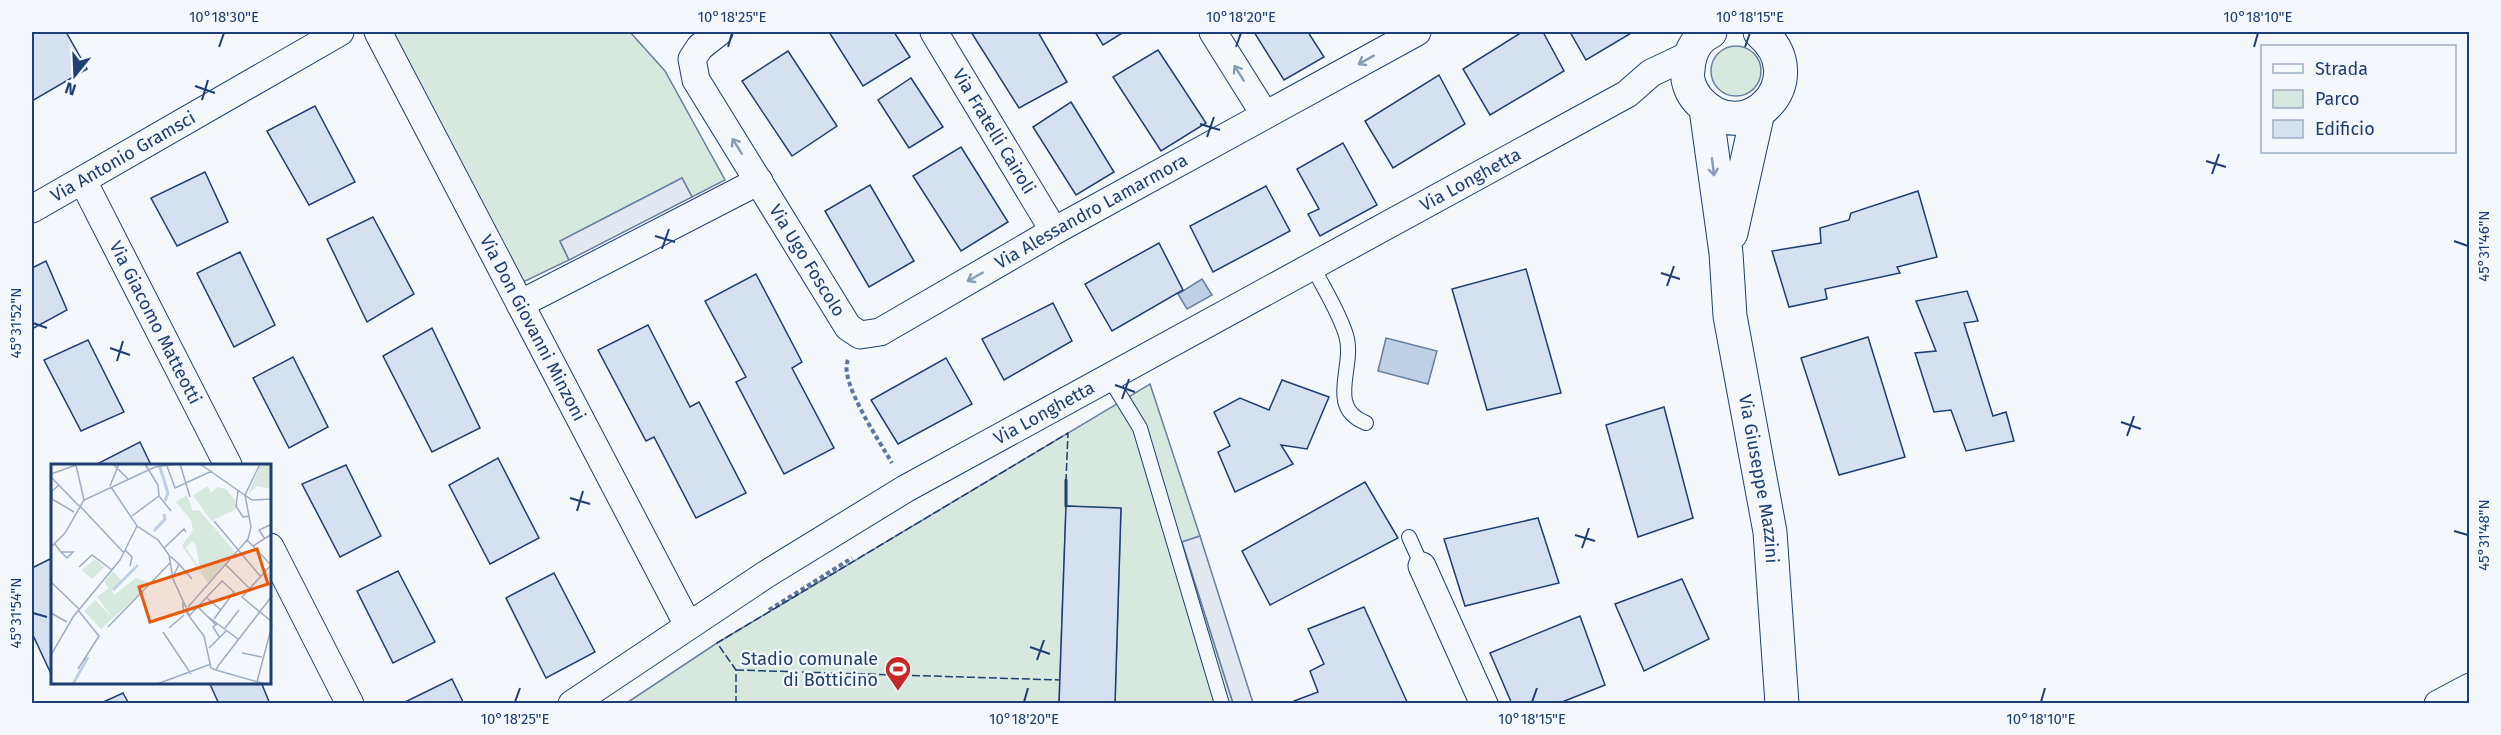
<svg xmlns="http://www.w3.org/2000/svg" width="2501" height="735" font-family="'Fira Sans',sans-serif">
<style>
.green{fill:#d7e8df;stroke:#687fa3;stroke-width:1.5}
.parking{fill:#e3e8f0;stroke:#687fa3;stroke-width:1.5}
.water{fill:#bed0e5;stroke:#687fa3;stroke-width:1.5}
.building{fill:#d5e0f0;stroke:#1d3f73;stroke-width:1.5}
.lines{fill:none;stroke-linecap:round;stroke-linejoin:round}
.service-casing{stroke:#1d3f73;stroke-width:16}
.minor-casing{stroke:#1d3f73;stroke-width:29}
.tertiary-casing{stroke:#1d3f73;stroke-width:35}
.path{stroke:#5e769c;stroke-width:4;stroke-dasharray:4.5 3;stroke-linecap:butt}
.service{stroke:#f4f7fb;stroke-width:14}
.minor{stroke:#f4f7fb;stroke-width:27}
.tertiary{stroke:#f4f7fb;stroke-width:33}
.fence{stroke:#1d3f73;stroke-width:1.5;stroke-dasharray:8 3;stroke-linecap:butt}
.wall{stroke:#1d3f73;stroke-width:3}
.oneway{stroke:#889bb7}
.ticks{fill:none;stroke:#1d3f73;stroke-width:2}
.labels{text-anchor:middle;dominant-baseline:central;stroke-width:4.5;stroke-linejoin:round;paint-order:stroke}
.street-label{font-size:18px;fill:#1d3f73;stroke:#f4f7fb}
.poi-label{font-size:18px;fill:#1d3f73;stroke:#f4f7fb;text-anchor:end}
.inset-river{fill:none;stroke:#bed0e5;stroke-width:3}
.inset-road{fill:none;stroke:#9eadc5;stroke-width:1.5}
.view{fill:#e8590c;fill-opacity:0.15;stroke:#e8590c;stroke-width:3}
.inset-edge{fill:none;stroke:#1d3f73;stroke-width:3}
.neatline{fill:none;stroke:#1d3f73;stroke-width:2}
.ticks-label{font-size:15px;text-anchor:middle;fill:#1d3f73}
</style>
<rect width="100%" height="100%" fill="#f4f7fb"/>
<!-- green -->
<g class="green">
<polygon points="392,32 630,32 665,71 725,180 692,197 682,178 560,241 569,260 519,284"/>
<circle cx="1736" cy="71" r="25"/>
<polygon points="1150,384 1200,536 1182,542 1233,703 1115,703 1121,509 1066,506 1059,703 625,704 717,643"/>
</g>
<!-- parking -->
<g class="parking">
<polygon points="682,178 692,197 569,260 560,241"/>
<polygon points="1200,536 1214,580 1253,703 1233,703 1182,542"/>
</g>
<!-- water -->
<g class="water">
<polygon points="1202,279 1212,295 1187,309 1178,294"/>
<polygon points="1386,338 1437,351 1428,384 1378,371"/>
</g>
<!-- building -->
<g class="building">
<polygon points="32,32 66,32 87,69 32,101"/>
<polygon points="829,32 894,32 910,57 863,86"/>
<polygon points="971,32 1038,32 1067,82 1019,108"/>
<polygon points="1095,32 1124,32 1103,45"/>
<polygon points="1254,32 1308,32 1324,57 1284,80"/>
<polygon points="1522,32 1543,32 1564,71 1490,115 1463,69"/>
<polygon points="1570,32 1633,32 1586,60"/>
<polygon points="1158,50 1206,123 1161,151 1113,77"/>
<polygon points="788,51 837,126 792,156 742,81"/>
<polygon points="1439,75 1465,124 1393,168 1365,121"/>
<polygon points="911,78 943,127 909,148 878,100"/>
<polygon points="1071,102 1114,172 1076,195 1033,127"/>
<polygon points="315,106 355,182 309,205 267,131"/>
<polygon points="1343,143 1377,205 1320,236 1308,214 1319,209 1297,169"/>
<polygon points="961,147 1008,222 961,251 913,176"/>
<polygon points="205,172 228,222 177,246 151,198"/>
<polygon points="870,185 914,261 869,287 825,211"/>
<polygon points="1266,186 1290,231 1213,272 1190,226"/>
<polygon points="1918,191 1937,257 1897,267 1900,273 1825,289 1827,299 1789,307 1772,251 1821,243 1820,228 1849,220 1851,213"/>
<polygon points="373,217 414,294 367,322 327,239"/>
<polygon points="1159,243 1183,290 1112,331 1085,284"/>
<polygon points="240,252 275,325 234,347 197,273"/>
<polygon points="46,261 67,310 32,329 32,268"/>
<polygon points="1526,269 1561,393 1487,410 1452,289"/>
<polygon points="756,274 802,362 792,368 834,448 784,474 736,382 746,377 705,301"/>
<polygon points="1967,291 1978,321 1964,323 1993,416 2006,412 2014,441 1966,451 1951,410 1934,412 1915,353 1936,351 1916,301"/>
<polygon points="1053,303 1072,341 1004,380 982,339"/>
<polygon points="648,325 690,407 699,402 746,493 696,518 654,437 646,441 598,350"/>
<polygon points="432,328 480,428 432,452 383,356"/>
<polygon points="1868,337 1905,457 1839,475 1801,358"/>
<polygon points="88,340 124,412 81,431 44,360"/>
<polygon points="293,357 328,427 289,448 253,378"/>
<polygon points="946,358 972,404 898,444 871,400"/>
<polygon points="1282,380 1329,397 1307,449 1281,445 1293,464 1235,492 1218,452 1230,446 1214,412 1240,398 1269,410"/>
<polygon points="1664,407 1693,518 1638,537 1606,425"/>
<polygon points="140,442 151,465 100,465 99,463"/>
<polygon points="498,458 539,538 490,564 449,485"/>
<polygon points="346,465 381,536 340,557 302,484"/>
<polygon points="1365,482 1398,538 1270,605 1242,551"/>
<polygon points="1066,506 1121,508 1115,704 1059,704"/>
<polygon points="1538,518 1559,583 1465,606 1444,539"/>
<polygon points="52,558 52,676 32,633 32,568"/>
<polygon points="398,571 435,642 393,663 357,591"/>
<polygon points="554,573 595,652 546,678 506,598"/>
<polygon points="1682,579 1709,639 1644,671 1615,604"/>
<polygon points="1364,607 1408,704 1295,704 1294,701 1318,692 1310,671 1324,664 1308,629"/>
<polygon points="1580,616 1605,685 1557,704 1512,704 1490,653"/>
<polygon points="452,679 464,704 401,704"/>
<polygon points="209,682 261,682 270,704 219,704"/>
<polygon points="123,693 129,704 99,704"/>
</g>
<g class="lines">
<!-- service casing -->
<g class="service-casing">
<g id="service">
<path d="M1313,267C1324,289 1339,312 1346,335C1356,366 1325,407 1366,423"/>
<polyline points="1110,379 1140,428 1222,704"/>
<polyline points="1409,537 1422,566"/>
</g>
</g>
<!-- minor casing -->
<g class="minor-casing">
<g id="minor">
<path id="s1" d="M378,32L688,625"/>
<path id="s2" d="M719,32L700,47L692,59L696,80L848,327L860,335L880,332L1054,231L1417,32"/>
<path id="s3" d="M934,32L1054,231"/>
<polyline points="1213,32 1265,115"/>
<path id="s4" d="M83,181L228,465"/>
<path id="s5" d="M32,209L340,32"/>
<polyline points="520,304 759,181"/>
<polyline points="270,547 350,704"/>
<polyline points="1422,566 1484,704"/>
<path id="s6" d="M572,704L765,575L905,489L1627,94L1651,73L1689,55"/>
<polyline points="2438,704 2470,687"/>
</g>
</g>
<!-- tertiary casing -->
<g class="tertiary-casing">
<g id="tertiary">
<path d="M1710,32C1695,39 1689,55 1688,70C1686,80 1691,92 1698,100C1745,153 1816,79 1760,32"/>
<path id="s7" d="M1706,109L1726,253L1730,316L1770,532L1782,704"/>
<polyline points="1731,233 1758,112"/>
</g>
</g>
<!-- path -->
<g class="path">
<path d="M848,360C838,380 880,442 892,463"/>
<polyline points="769,610 852,558"/>
</g>
<!-- service -->
<use href="#service" class="service"/>
<!-- minor -->
<use href="#minor" class="minor"/>
<!-- tertiary -->
<use href="#tertiary" class="tertiary"/>
<!-- fence -->
<g class="fence">
<polyline points="736,670 1060,680"/>
<polyline points="736,704 736,670 717,643 1068,433 1066,480"/>
</g>
<!-- wall -->
<polyline class="wall" points="1066,506 1066,480"/>
</g>
<!-- one-way arrows -->
<defs><path id="oneway-shaft" d="M-6 0H5M1.5-3L5.5 0L1.5 3" fill="none" stroke-width="1.6" stroke-linecap="round" stroke-linejoin="round" transform="scale(1.5)"/></defs>
<g class="oneway">
<use href="#oneway-shaft" transform="translate(1366 60) rotate(151)"/>
<use href="#oneway-shaft" transform="translate(1239 73) rotate(-122)"/>
<use href="#oneway-shaft" transform="translate(737 146) rotate(-122)"/>
<use href="#oneway-shaft" transform="translate(1713 167) rotate(83)"/>
<use href="#oneway-shaft" transform="translate(975 277) rotate(150)"/>
</g>
<!-- ticks -->
<path class="ticks" d="M219,47L224,33M728,47L732,33M1236,47L1241,33M1745,47L1750,33M2254,47L2258,33M195,86L215,93M202,100L208,80M1200,124L1220,130M1207,137L1214,117M2206,161L2226,167M2212,174L2219,154M655,236L675,242M2454,241L2468,246M662,249L669,229M1661,273L1680,279M1667,286L1674,266M33,323L47,328M110,348L130,355M117,361L123,341M1115,385L1135,392M1122,399L1129,379M2121,422L2141,429M2127,436L2134,416M570,498L590,504M577,511L583,491M2454,531L2468,535M1575,535L1595,541M1582,548L1589,528M33,613L47,617M1030,647L1050,654M1037,660L1044,640M515,702L520,688M1024,702L1028,688M1532,702L1537,688M2041,702L2045,688"/>
<!-- icons -->
<defs>
<g id="stadium-pin" transform="scale(1.35)"><path d="M0 17L-7.5 6A9.5 9.5 0 1 1 7.5 6Z" fill="#c62828" stroke="#f4f7fb"/><path d="M0-5a6.5 5 0 1 0 0 10a6.5 5 0 1 0 0-10ZM-3.5-1.8h7v3.6h-7Z" fill="#fff"/></g>
</defs>
<g fill-rule="evenodd">
<use href="#stadium-pin" x="898" y="669"/>
</g>
<g class="labels">
<!-- street labels -->
<g class="street-label">
<text stroke="none"><textPath href="#s3" startOffset="116">Via Fratelli Cairoli</textPath></text>
<text stroke="none"><textPath href="#s5" startOffset="105">Via Antonio Gramsci</textPath></text>
<text stroke="none"><textPath href="#s6" startOffset="1041">Via Longhetta</textPath></text>
<text stroke="none"><textPath href="#s2" startOffset="628">Via Alessandro Lamarmora</textPath></text>
<text stroke="none"><textPath href="#s2" startOffset="272">Via Ugo Foscolo</textPath></text>
<text stroke="none"><textPath href="#s4" startOffset="159">Via Giacomo Matteotti</textPath></text>
<text stroke="none"><textPath href="#s1" startOffset="334">Via Don Giovanni Minzoni</textPath></text>
<text stroke="none"><textPath href="#s6" startOffset="555">Via Longhetta</textPath></text>
<text stroke="none"><textPath href="#s7" startOffset="374">Via Giuseppe Mazzini</textPath></text>
</g>
<!-- poi labels -->
<g class="poi-label">
<text x="878" y="659">Stadio comunale<tspan x="878" dy="21">di Botticino</tspan></text>
</g>
</g>
<!-- overview -->
<g transform="translate(51 464)">
<rect width="220" height="220" fill="#f4f7fb"/>
<path d="M210,0H220V25L206,22L197,30ZM157,22L160,29L166,23L175,25L184,36L185,45L160,57L142,31ZM136,31L142,47L148,46L184,88L157,119L131,82L142,66L140,56L125,38ZM141,77L145,81L149,105L135,84ZM44,95L53,103L41,115L31,106ZM62,107L71,117L60,126L63,131L85,114L96,118L88,131L62,154L46,133L58,124L53,118ZM44,136L62,154L50,165L33,147Z" fill="#d7e8df" fill-rule="evenodd"/>
<path class="inset-river" d="M108,0L117,29L114,37M103,67L114,55L113,50M62,126L87,101M22,220L37,193"/>
<path class="inset-road" d="M62,0L77,15M129,0L139,33M149,0L201,36L221,35M25,1L33,36M116,2L124,24L161,7M0,10L25,1M0,13L28,42M8,21L1,27V35L23,48M59,22L68,0M60,23L86,62L107,76L118,91L122,115L139,152M187,27L185,42L192,53L198,52M194,31L209,0M108,32L120,47M28,41L73,89M81,52L108,32L107,21L94,0M163,57L210,113M214,75L208,66L221,60M196,76L220,101M3,79L10,88L16,94L22,88H10M202,82L221,70M0,83L14,69L33,36L104,3L126,0M113,84L133,65L135,68M74,86L81,93L79,102M119,92L128,100L122,113M128,100L141,115M221,100L191,133L221,158M175,101L199,125M28,103L41,91L61,106M0,118L28,145M156,134L170,146M132,138V144L153,172L160,204L165,206L167,202M137,143L197,75L200,63L194,31M147,143L165,161M27,146L48,172L27,205M0,149L16,158M139,151L171,117L183,128L163,155M156,152L187,175M166,160L162,163L169,174M57,163L119,99M118,164L133,151M174,164L188,146M112,168L140,210M158,184L176,166M191,189L211,193M0,191L22,153L69,96L86,62M167,202L221,132M165,206L214,220M206,218L221,161M106,220L160,200"/>
<path class="view" d="M206,85L217,120L99,158L88,123Z"/>
<rect width="220" height="220" class="inset-edge"/>
</g>
<!-- border -->
<rect width="2501" height="735" fill="none" stroke="#f4f7fb" stroke-width="66"/>
<!-- legend -->
<rect x="2261" y="45" width="195" height="108" fill="#f4f7fb" stroke="#9eadc5" stroke-width="1.5"/>
<rect x="2273" y="64" width="30" height="9" fill="#f4f7fb" stroke="#9eadc5" stroke-width="1.5"/>
<text x="2315" y="75" font-size="18" fill="#1d3f73">Strada</text>
<rect x="2273" y="90" width="30" height="18" fill="#d7e8df" stroke="#9eadc5" stroke-width="1.5"/>
<text x="2315" y="105" font-size="18" fill="#1d3f73">Parco</text>
<rect x="2273" y="120" width="30" height="18" fill="#d5e0f0" stroke="#9eadc5" stroke-width="1.5"/>
<text x="2315" y="135" font-size="18" fill="#1d3f73">Edificio</text>
<!-- north arrow -->
<g transform="translate(75 75) rotate(198)" stroke="#f4f7fb" stroke-width="4.5" paint-order="stroke">
<path d="M0-4.5L10 22L0 15L-10 22Z" fill="#1d3f73"/>
<text y="-9" font-size="16" font-weight="bold" text-anchor="middle" fill="#1d3f73">N</text>
</g>
<rect x="33" y="33" width="2435" height="669" class="neatline"/>
<g class="ticks-label">
<text x="224" y="22">10°18'30"E</text>
<text x="732" y="22">10°18'25"E</text>
<text x="1241" y="22">10°18'20"E</text>
<text x="1750" y="22">10°18'15"E</text>
<text x="2258" y="22">10°18'10"E</text>
<text transform="translate(2484 246) rotate(-90)" y="5">45°31'46"N</text>
<text transform="translate(16 323) rotate(-90)" y="5">45°31'52"N</text>
<text transform="translate(2484 535) rotate(-90)" y="5">45°31'48"N</text>
<text transform="translate(16 613) rotate(-90)" y="5">45°31'54"N</text>
<text x="515" y="724">10°18'25"E</text>
<text x="1024" y="724">10°18'20"E</text>
<text x="1532" y="724">10°18'15"E</text>
<text x="2041" y="724">10°18'10"E</text>
</g>
</svg>
